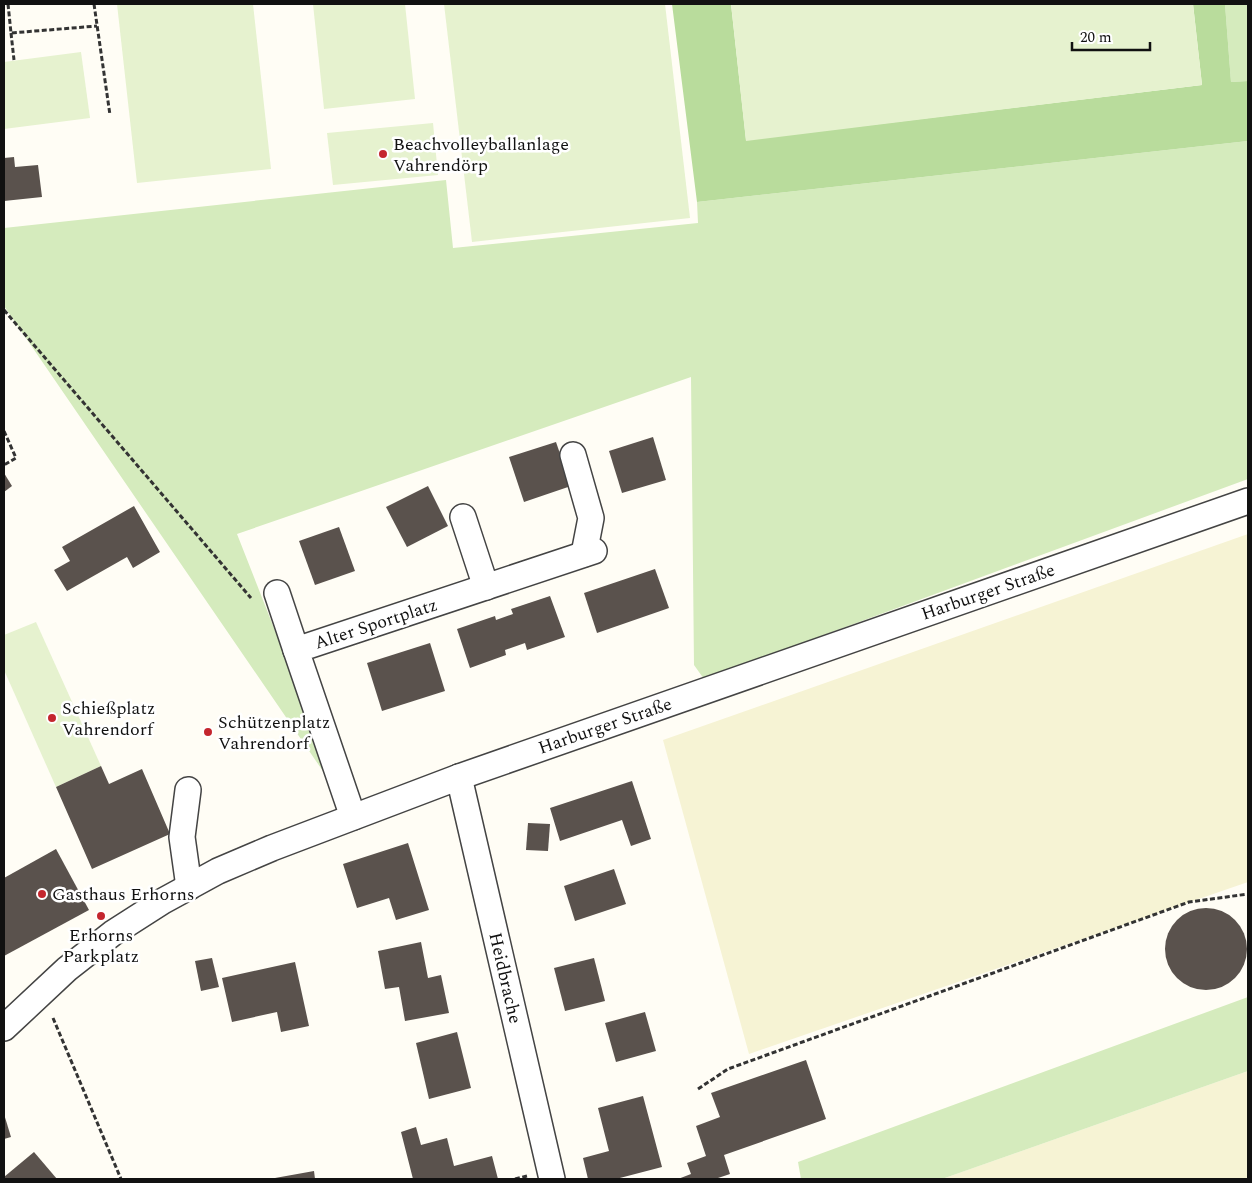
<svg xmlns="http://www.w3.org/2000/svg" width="1252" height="1183" font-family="Spectral,serif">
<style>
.farmland{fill:#f6f3d4}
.green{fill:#d5ebbd}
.forest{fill:#b9dc9c}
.pitch{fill:#e6f2cf}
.building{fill:#5a524d}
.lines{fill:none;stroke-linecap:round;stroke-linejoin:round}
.minor-casing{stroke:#444;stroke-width:28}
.path{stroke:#333;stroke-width:3;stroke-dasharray:5 2.5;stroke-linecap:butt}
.minor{stroke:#fff;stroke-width:25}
.poi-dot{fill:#c4262e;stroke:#fff;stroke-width:2}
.labels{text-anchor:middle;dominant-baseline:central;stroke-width:5;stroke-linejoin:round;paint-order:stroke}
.poi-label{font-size:18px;fill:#111;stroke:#fff;text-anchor:start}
.street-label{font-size:18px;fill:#111;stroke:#fff}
</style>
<rect width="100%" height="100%" fill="#fffdf5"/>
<!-- farmland -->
<g class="farmland">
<polygon points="1248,534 1248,882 749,1054 663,740"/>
<polygon points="1248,1071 1248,1179 942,1179"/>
</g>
<!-- green -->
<g class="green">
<polygon points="1225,4 1248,4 1248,81 1231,82"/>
<polygon points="1248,141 1248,479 704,679 694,665 691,377 237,534 340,796 4,306 4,228 446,180 453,248 698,223 697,202"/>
<polygon points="1248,997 1248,1071 942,1179 801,1179 798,1162"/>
</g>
<!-- forest -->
<polygon class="forest" points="672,4 731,4 746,140 1202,85 1193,4 1225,4 1231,82 1248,81 1248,141 697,202"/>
<!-- pitch -->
<g class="pitch">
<polygon points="117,4 253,4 271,169 137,183"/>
<polygon points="313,4 405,4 415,99 324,109"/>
<polygon points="444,4 665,4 690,218 472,242"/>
<polygon points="731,4 1193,4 1202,85 746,141"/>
<polygon points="81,52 90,118 4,129 4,62"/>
<polygon points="433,123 438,175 333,185 327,133"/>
<polygon points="36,622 101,766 56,787 4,670 4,635"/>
</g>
<!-- building -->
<g class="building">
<polygon points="14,157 15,167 38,165 42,197 4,201 4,158"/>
<polygon points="653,437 666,480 622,493 609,451"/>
<polygon points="556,442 571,486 524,502 509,457"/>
<polygon points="4,473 12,486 4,492"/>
<polygon points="428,486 448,526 407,547 386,507"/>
<polygon points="134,506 160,552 133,568 127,557 67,591 54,570 70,561 62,547"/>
<polygon points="339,527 355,571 315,585 299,541"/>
<polygon points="655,569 669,608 597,633 584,593"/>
<polygon points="550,596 565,637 527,650 525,643 505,650 506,655 470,668 457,629 495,616 496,620 513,614 511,609"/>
<polygon points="430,643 445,691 382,711 367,663"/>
<polygon points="101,766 109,784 142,769 170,834 92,869 56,787"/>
<polygon points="632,781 651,839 631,846 622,820 560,841 550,808"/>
<polygon points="528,823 550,824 548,851 526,850"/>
<polygon points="408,843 429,910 396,920 389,898 357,908 343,864"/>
<polygon points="56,849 89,910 4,956 4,878"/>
<polygon points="614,869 626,904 575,921 564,886"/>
<circle cx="1206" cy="949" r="41"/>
<polygon points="421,942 428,978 441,975 449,1013 405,1021 399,987 385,989 378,951"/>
<polygon points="212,958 219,987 201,991 195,961"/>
<polygon points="594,958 605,1001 565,1011 554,968"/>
<polygon points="295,962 309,1026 281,1032 277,1012 232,1022 222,978"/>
<polygon points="645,1012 656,1051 616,1062 605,1023"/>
<polygon points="457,1032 471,1088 429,1099 416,1043"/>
<polygon points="806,1060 826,1119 724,1155 730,1174 715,1179 678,1179 691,1174 687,1163 706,1156 696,1126 720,1117 711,1093"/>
<polygon points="643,1096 662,1167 616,1179 588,1179 583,1158 609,1151 598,1108"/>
<polygon points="4,1114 11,1137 4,1139"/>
<polygon points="416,1127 421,1145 447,1138 454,1166 492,1156 498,1179 413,1179 401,1132"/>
<polygon points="34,1152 57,1179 4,1179 4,1177"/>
<polygon points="314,1171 315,1179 275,1179 275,1178"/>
</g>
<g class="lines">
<!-- minor casing -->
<g class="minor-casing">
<g id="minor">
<polyline points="573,455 591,518 584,554"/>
<polyline points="463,517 486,587"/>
<polyline points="277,593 296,650"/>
<polyline points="459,777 552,1179"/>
<polyline points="188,790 182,837 189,887"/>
<polyline points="353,817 296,650 594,551"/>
<polyline points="4,1028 67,969 113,933 163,901 218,871 272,848 459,777 1248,501"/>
</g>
</g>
<!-- path -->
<g class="path">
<polyline points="8,4 11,33 97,26"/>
<polyline points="94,4 110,115"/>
<polyline points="11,33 14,60"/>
<polyline points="4,310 251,598"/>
<polyline points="4,431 16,458 4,465"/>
<polyline points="53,1018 121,1179"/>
<polyline points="698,1089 728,1069 1189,902 1248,894"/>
<polyline points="515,1179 527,1176"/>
</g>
<!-- minor -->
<use href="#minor" class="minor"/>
</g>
<!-- markers -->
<g class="poi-dot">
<circle cx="383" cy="154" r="5"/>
<circle cx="52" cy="718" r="5"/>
<circle cx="208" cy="732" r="5"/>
<circle cx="42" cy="894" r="5"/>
<circle cx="101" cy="916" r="5"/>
</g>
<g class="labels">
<!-- poi labels -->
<g class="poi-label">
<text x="393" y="144">Beachvolleyballanlage<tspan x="393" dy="21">Vahrendörp</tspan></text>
<text x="62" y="708">Schießplatz<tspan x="62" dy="21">Vahrendorf</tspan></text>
<text x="218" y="722">Schützenplatz<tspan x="218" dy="21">Vahrendorf</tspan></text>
<text x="52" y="894">Gasthaus Erhorns</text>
<text x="101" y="935" text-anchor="middle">Erhorns<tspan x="101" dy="21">Parkplatz</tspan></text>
</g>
<!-- street labels -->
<g class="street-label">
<text transform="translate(988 592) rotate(-19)">Harburger Straße</text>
<text transform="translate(376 624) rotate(-18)">Alter Sportplatz</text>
<text transform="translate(605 726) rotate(-19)">Harburger Straße</text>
<text transform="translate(505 978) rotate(77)">Heidbrache</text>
</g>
</g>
<!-- border -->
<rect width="1252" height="1183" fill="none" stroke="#111111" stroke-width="10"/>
<!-- scale -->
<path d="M1072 42v8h78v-8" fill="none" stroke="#111111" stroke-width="2.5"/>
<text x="1080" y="42" font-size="15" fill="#111111" stroke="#ffffff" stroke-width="4" paint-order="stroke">20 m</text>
</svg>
